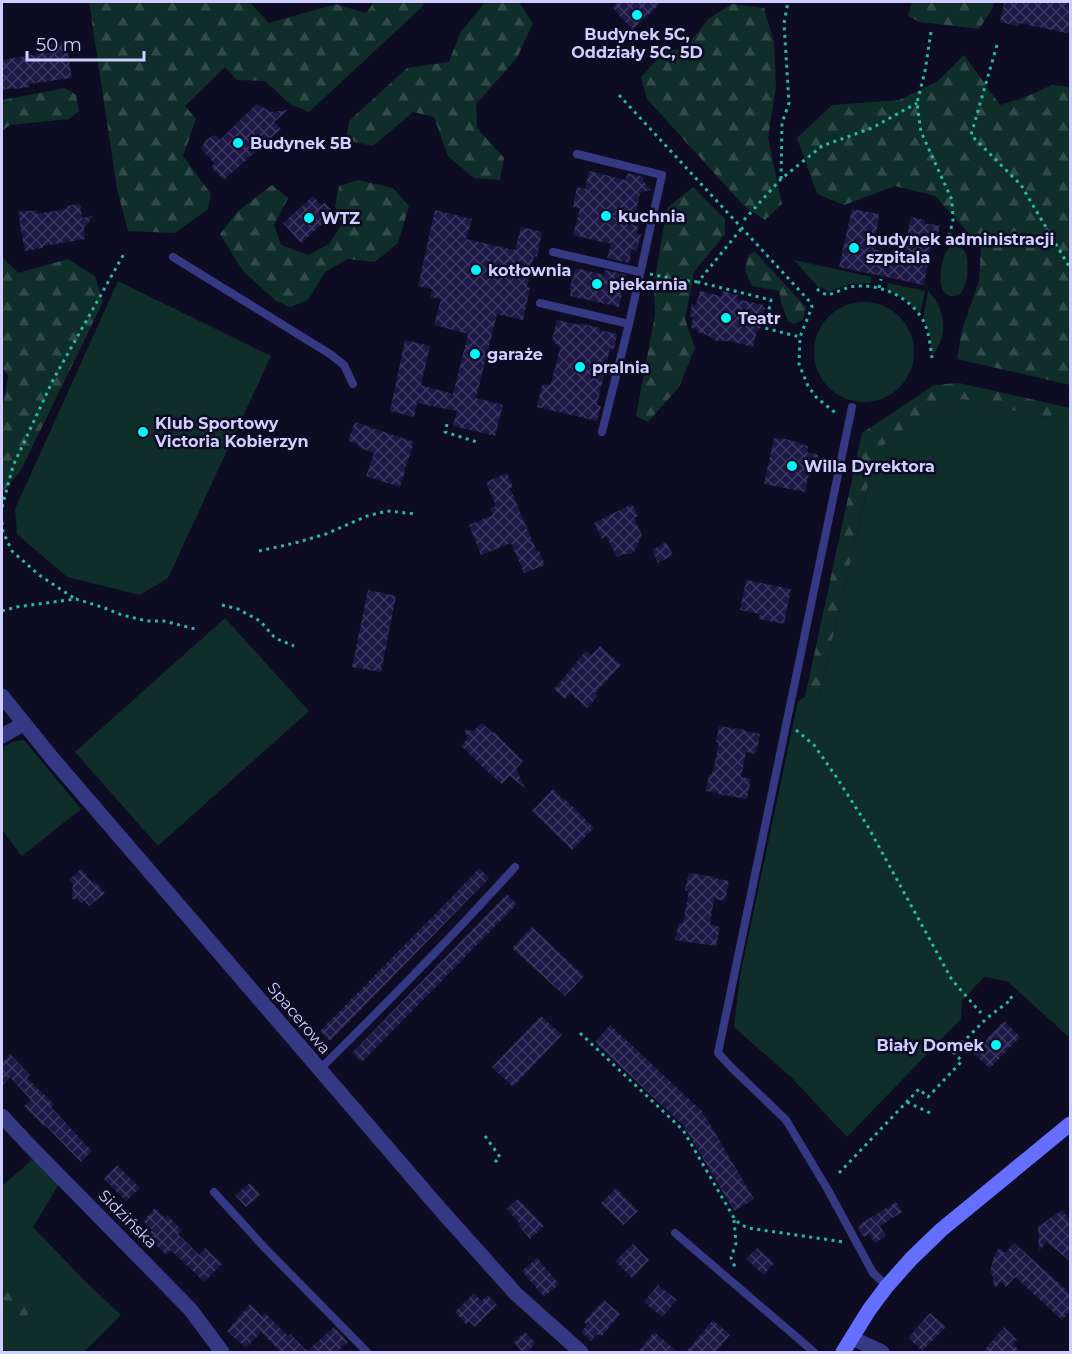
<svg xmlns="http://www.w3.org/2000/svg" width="1072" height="1354" font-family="Montserrat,sans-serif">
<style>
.green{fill:#0f2d29}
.forest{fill:url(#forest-firs)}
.building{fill:url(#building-cross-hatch)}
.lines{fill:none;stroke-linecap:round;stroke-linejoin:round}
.path{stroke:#28b9a4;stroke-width:3;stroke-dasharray:3 4.5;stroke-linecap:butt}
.lane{stroke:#353984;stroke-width:8}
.street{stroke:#353984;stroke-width:15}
.secondary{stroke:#656fff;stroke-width:15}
.poi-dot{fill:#00f6f9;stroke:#0e0c23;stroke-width:2}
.labels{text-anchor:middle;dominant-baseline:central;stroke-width:5;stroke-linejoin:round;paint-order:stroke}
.poi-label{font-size:16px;font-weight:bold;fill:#d0ceff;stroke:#0e0c23;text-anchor:start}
.street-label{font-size:16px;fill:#d0ceff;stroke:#0e0c23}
</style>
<defs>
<pattern id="forest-firs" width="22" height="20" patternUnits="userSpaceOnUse" patternTransform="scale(1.5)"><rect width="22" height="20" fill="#0f2d29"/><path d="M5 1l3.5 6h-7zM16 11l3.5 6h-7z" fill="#314a49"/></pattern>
<pattern id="building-cross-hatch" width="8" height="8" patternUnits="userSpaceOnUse" patternTransform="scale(1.5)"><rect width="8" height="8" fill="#1d1845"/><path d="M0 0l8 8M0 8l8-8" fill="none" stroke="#3d3861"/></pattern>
</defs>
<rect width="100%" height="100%" fill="#0e0c23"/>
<!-- green -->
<g class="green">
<path d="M951,246H958C961,248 963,248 965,252C969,261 969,286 960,294C958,296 954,296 951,296C940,294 940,281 941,272C942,262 943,253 951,246Z"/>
<polygon points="794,260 872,277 871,283 850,284 828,292 822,287 819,288"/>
<polygon points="118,281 271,356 168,578 140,595 67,577 17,534 15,509"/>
<polygon points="888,283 925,291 920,314 907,300 887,290"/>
<path d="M928,291C946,308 949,337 932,355L930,335L923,318Z"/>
<circle cx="864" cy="352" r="50"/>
<polygon points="962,399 1070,423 1070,1038 1007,981 984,977 962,1001 961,1019 847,1137 792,1078 734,1027 740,976 798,701 805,697 807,709 817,705 876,451 914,421"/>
<polygon points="225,618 309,711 158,846 75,752"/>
<polygon points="24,740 81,809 22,856 2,830 2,748 12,742"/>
<polygon points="34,1158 59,1184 33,1227 86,1282 121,1315 84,1352 2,1352 2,1298 23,1320 32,1310 2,1277 2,1186"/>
</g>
<!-- forest -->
<g class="forest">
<polygon points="89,2 250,2 269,23 336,4 366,13 374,2 424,2 423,6 309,112 290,104 265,81 237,80 225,67 185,106 196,119 183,156 211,194 208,209 175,233 128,231 117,189"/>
<polygon points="485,2 519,2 533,23 517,58 476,104 477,128 504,158 500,180 474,178 448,156 434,117 413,112 373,146 346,140 349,121 407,68 449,62 460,33"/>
<polygon points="912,2 994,2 993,8 979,29 920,22 908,16"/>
<polygon points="732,4 764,8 774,42 776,87 768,138 782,204 765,220 745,207 647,99 641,77 666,50 685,49 708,19"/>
<polygon points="964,55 1000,105 1025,97 1052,85 1070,87 1070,385 957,359 962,330 979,281 981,248 965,229 935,196 895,186 844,205 817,194 797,138 832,105 899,100 938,81"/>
<polygon points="65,88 76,95 79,111 69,119 10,125 2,131 2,100"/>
<polygon points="358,180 393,188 409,206 398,243 375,262 348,259 326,271 308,300 290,307 276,301 243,271 220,234 238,211 272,185 288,198 274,225 281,245 308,255 329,244 342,224 335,207 339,186"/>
<polygon points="693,187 725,219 725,234 694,272 685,319 695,348 679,387 648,422 636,416 655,315 654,284 667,208"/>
<polygon points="755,252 806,307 803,320 794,324 788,321 781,303 779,291 752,286 745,270 748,255"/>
<polygon points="2,257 18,273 68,259 95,276 103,302 20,472 2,492 2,411 8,376 2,367"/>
<polygon points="959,383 1070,408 1070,423 962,399 914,421 876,451 817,705 807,709 805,697 862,433 934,385"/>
<polygon points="2,1277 32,1310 23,1320 2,1298"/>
</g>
<!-- building -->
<g class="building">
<polygon points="618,2 662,2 632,30 612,7"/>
<polygon points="1004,2 1071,2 1071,34 1019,23 1018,26 1000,22"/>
<polygon points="66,42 72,78 29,84 30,87 13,89 13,88 2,90 2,60 49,52 48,45"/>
<polygon points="257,104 271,112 288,110 274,122 281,129 224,180 211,167 215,164 201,149 206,140 215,135 220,140"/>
<polygon points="589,171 626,180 627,173 644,177 643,181 651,190 640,193 633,225 638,226 637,233 641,234 637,251 632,249 629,263 607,258 611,244 573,235 580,208 573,207 577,187 585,189"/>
<polygon points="313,196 321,205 325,203 334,213 301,243 283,223"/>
<polygon points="80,204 82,218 94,215 84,228 85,239 43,246 43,248 25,251 18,212 37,210 37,214 67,209 67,206"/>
<polygon points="852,209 879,214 874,249 903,256 911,217 925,220 924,223 940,226 938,234 941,238 931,243 924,285 839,267"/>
<polygon points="435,210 472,219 466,239 515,250 521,227 542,232 537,257 534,256 527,287 530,288 523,320 497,314 476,398 503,405 495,436 453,426 457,411 417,403 414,417 390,411 405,340 430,346 421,385 453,394 468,334 434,325 441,299 430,297 432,289 418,286"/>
<polygon points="576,268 604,275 605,270 626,275 619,307 570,296 571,290 569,289"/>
<polygon points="700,291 721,296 722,291 738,295 737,299 763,305 762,307 765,308 762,322 759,331 757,331 753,347 730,341 716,341 707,335 697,332 697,329 691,328 693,317 689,316 692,304 696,305"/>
<polygon points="557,320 580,325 580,323 600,328 600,330 617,334 614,349 610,348 597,405 601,406 597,421 537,407 542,385 551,384 560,348 552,340"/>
<polygon points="355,422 414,442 404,472 405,472 400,487 366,476 374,453 358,447 359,445 348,441"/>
<polygon points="774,438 779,439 782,438 800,443 799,444 808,446 807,452 818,455 815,469 810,468 805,492 764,484"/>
<polygon points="507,473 513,487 510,488 537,552 539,551 545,565 524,573 511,543 481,555 469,525 493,515 490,508 496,506 486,482"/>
<polygon points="632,504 638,516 634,518 642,535 634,552 630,554 623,554 617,557 606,536 602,539 594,523"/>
<polygon points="666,542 673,555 658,563 652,550"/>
<polygon points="746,580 791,589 784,624 759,619 760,614 740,610"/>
<polygon points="368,590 396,596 381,672 352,667"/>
<polygon points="600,646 621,665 595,693 598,696 587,708 570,693 565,699 554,689 586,651 591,655"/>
<polygon points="482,723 493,733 494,732 523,761 516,769 525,788 510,776 502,784 491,775 461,746 468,738 464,730 473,731"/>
<polygon points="719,726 745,730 745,731 760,734 756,754 746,752 741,777 751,779 747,799 718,794 718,793 706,791 709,774 712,775 719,743 716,742"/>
<polygon points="553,789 563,799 564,798 594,828 572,850 532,811"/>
<polygon points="479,868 489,878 330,1041 320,1031 450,899"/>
<polygon points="81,869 92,882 94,880 105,893 89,906 84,900 81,903 77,899 72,899 73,884 69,880"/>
<polygon points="689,873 715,877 714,878 729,881 725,901 714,899 710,924 720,927 716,946 675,940 679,923 683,923 689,891 685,890"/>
<polygon points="507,894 517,904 362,1062 352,1053"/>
<polygon points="532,927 584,976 565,996 512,948"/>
<polygon points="541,1016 562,1035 513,1087 492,1067"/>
<polygon points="1004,1021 1020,1037 990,1068 973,1053"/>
<polygon points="610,1025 702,1111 754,1199 734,1211 684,1126 595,1042"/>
<polygon points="10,1054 30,1075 27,1078 54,1104 51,1107 92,1151 81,1162 45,1125 44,1126 24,1106 31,1100 10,1077 2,1086 2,1063"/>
<polygon points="117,1165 140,1188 126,1201 104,1179"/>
<polygon points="250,1183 260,1195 246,1207 235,1195"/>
<polygon points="616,1188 638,1211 623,1225 601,1203"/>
<polygon points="518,1199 544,1226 530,1239 519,1226 520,1224 507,1209"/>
<polygon points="896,1202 902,1212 880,1226 886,1236 875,1243 869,1234 864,1237 857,1226"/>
<polygon points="155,1208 165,1218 167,1215 182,1230 178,1234 199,1255 205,1248 222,1264 204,1282 171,1250 166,1255 155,1244 157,1242 149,1234 152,1230 143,1221"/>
<polygon points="1062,1210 1071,1221 1071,1262 1047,1242 1039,1251 1038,1227"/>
<polygon points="1014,1243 1071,1294 1071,1311 1062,1320 1015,1277 1006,1287 1001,1282 995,1288 992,1274 990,1272 994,1256 999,1248 1005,1253"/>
<polygon points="633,1244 649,1260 632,1278 615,1261"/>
<polygon points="757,1248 774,1263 764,1275 746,1259"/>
<polygon points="537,1258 559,1284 544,1297 522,1271"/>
<polygon points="658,1285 677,1300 662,1317 644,1302"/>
<polygon points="474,1293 481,1301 488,1295 497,1305 475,1327 469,1321 466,1324 455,1312"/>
<polygon points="604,1300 620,1314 601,1337 597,1334 591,1341 581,1332 587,1325 584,1322"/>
<polygon points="250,1304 262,1316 265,1313 288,1336 290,1334 307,1351 334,1327 348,1342 336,1353 281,1353 261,1332 246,1348 227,1331"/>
<polygon points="930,1313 946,1327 922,1351 908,1338"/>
<polygon points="713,1320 730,1335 715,1353 685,1353"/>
<polygon points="1004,1327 1017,1340 1013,1344 1022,1353 982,1353"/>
<polygon points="525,1332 536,1343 526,1353 523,1353 514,1342"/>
<polygon points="654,1332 679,1353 637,1353"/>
</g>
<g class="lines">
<!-- path -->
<g class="path">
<polyline points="931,32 925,71 917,103 921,132 952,200 953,220 949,237"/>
<polyline points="997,45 971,135 1021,185 1070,268"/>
<polyline points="619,95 811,303 812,307 800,337 799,364 808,386 816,397 838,415"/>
<polyline points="781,179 782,123 789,103 784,23 788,2"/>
<polyline points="744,220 781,179 822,146 872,128 917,103"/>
<polyline points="741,229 698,282 771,300 765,328 800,337"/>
<polyline points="650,274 679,280 698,282"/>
<polyline points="879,288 881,279"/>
<path d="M817,289L822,293L828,295C835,293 843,289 850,287C876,282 907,295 921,317C929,329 930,344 932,358"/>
<polyline points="447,424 445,432 480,443"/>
<polyline points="2,507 13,466 53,380 125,252"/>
<polyline points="2,522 3,532 12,551 39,575 74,598"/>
<polyline points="259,551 295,543 326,534 367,516 387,511 416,514"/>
<polyline points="222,605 238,609 260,621 275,638 294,646"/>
<polyline points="2,611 16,607 76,599 102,607 122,615 147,621 164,621 195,629"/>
<polyline points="796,730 814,745 835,775 867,825 952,980 981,1013"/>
<polyline points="580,1033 683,1130 734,1218 740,1224 748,1228 844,1242"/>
<polyline points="907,1102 930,1113"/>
<polyline points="485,1136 500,1157 492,1165"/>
<polyline points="839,1173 919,1089 928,1097 962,1061 953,1052 987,1018 1012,999 1010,995"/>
<polyline points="734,1220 736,1243 731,1258 736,1269"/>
</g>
<!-- lane -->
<g class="lane">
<polyline points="577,154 662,175 629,324 602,432"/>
<polyline points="553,252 640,272"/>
<polyline points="173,257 330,354 344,365 353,384"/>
<polyline points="540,303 629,324"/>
<polyline points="852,407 718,1053 731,1067 786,1120 828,1190 873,1273 887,1286"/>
<path d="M319,1070C386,1004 452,937 515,867"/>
<polyline points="214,1192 264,1247 367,1352"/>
<polyline points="675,1233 814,1352"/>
</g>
<!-- street -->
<g class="street">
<polyline points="2,696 52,758 439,1208 516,1294 581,1352"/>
<polyline points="2,736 23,724"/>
<polyline points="2,1116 28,1144 190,1309 222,1352"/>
<polyline points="852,1338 882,1352"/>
</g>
<!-- secondary -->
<polyline class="secondary" points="843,1352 869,1310 887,1286 911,1259 941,1230 1070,1124"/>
</g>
<!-- markers -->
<g class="poi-dot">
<circle cx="637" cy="15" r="6"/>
<circle cx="238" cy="143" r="6"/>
<circle cx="606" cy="216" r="6"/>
<circle cx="309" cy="218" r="6"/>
<circle cx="854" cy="248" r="6"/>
<circle cx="476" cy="270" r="6"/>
<circle cx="597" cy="284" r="6"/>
<circle cx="726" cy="318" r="6"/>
<circle cx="475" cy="354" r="6"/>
<circle cx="580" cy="367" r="6"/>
<circle cx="143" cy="432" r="6"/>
<circle cx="792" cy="466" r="6"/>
<circle cx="996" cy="1045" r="6"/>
</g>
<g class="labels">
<!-- poi labels -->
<g class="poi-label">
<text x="637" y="34" text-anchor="middle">Budynek 5C,<tspan x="637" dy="18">Oddziały 5C, 5D</tspan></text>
<text x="250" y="143">Budynek 5B</text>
<text x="618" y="216">kuchnia</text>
<text x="321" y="218">WTZ</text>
<text x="866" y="239">budynek administracji<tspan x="866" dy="18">szpitala</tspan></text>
<text x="488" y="270">kotłownia</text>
<text x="609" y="284">piekarnia</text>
<text x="738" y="318">Teatr</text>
<text x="487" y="354">garaże</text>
<text x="592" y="367">pralnia</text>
<text x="155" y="423">Klub Sportowy<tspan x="155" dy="18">Victoria Kobierzyn</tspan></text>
<text x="804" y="466">Willa Dyrektora</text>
<text x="984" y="1045" text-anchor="end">Biały Domek</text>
</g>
<!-- street labels -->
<g class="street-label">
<text transform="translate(299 1018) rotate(50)">Spacerowa</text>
<text transform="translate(128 1219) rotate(45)">Sidzińska</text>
</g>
</g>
<!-- border -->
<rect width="1072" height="1354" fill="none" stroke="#d0ceff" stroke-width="6"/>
<!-- scale -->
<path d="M27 51v9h117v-9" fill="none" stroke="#d0ceff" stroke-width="3"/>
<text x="36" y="51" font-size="18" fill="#d0ceff" stroke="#0e0c23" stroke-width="4.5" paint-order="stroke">50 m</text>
</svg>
